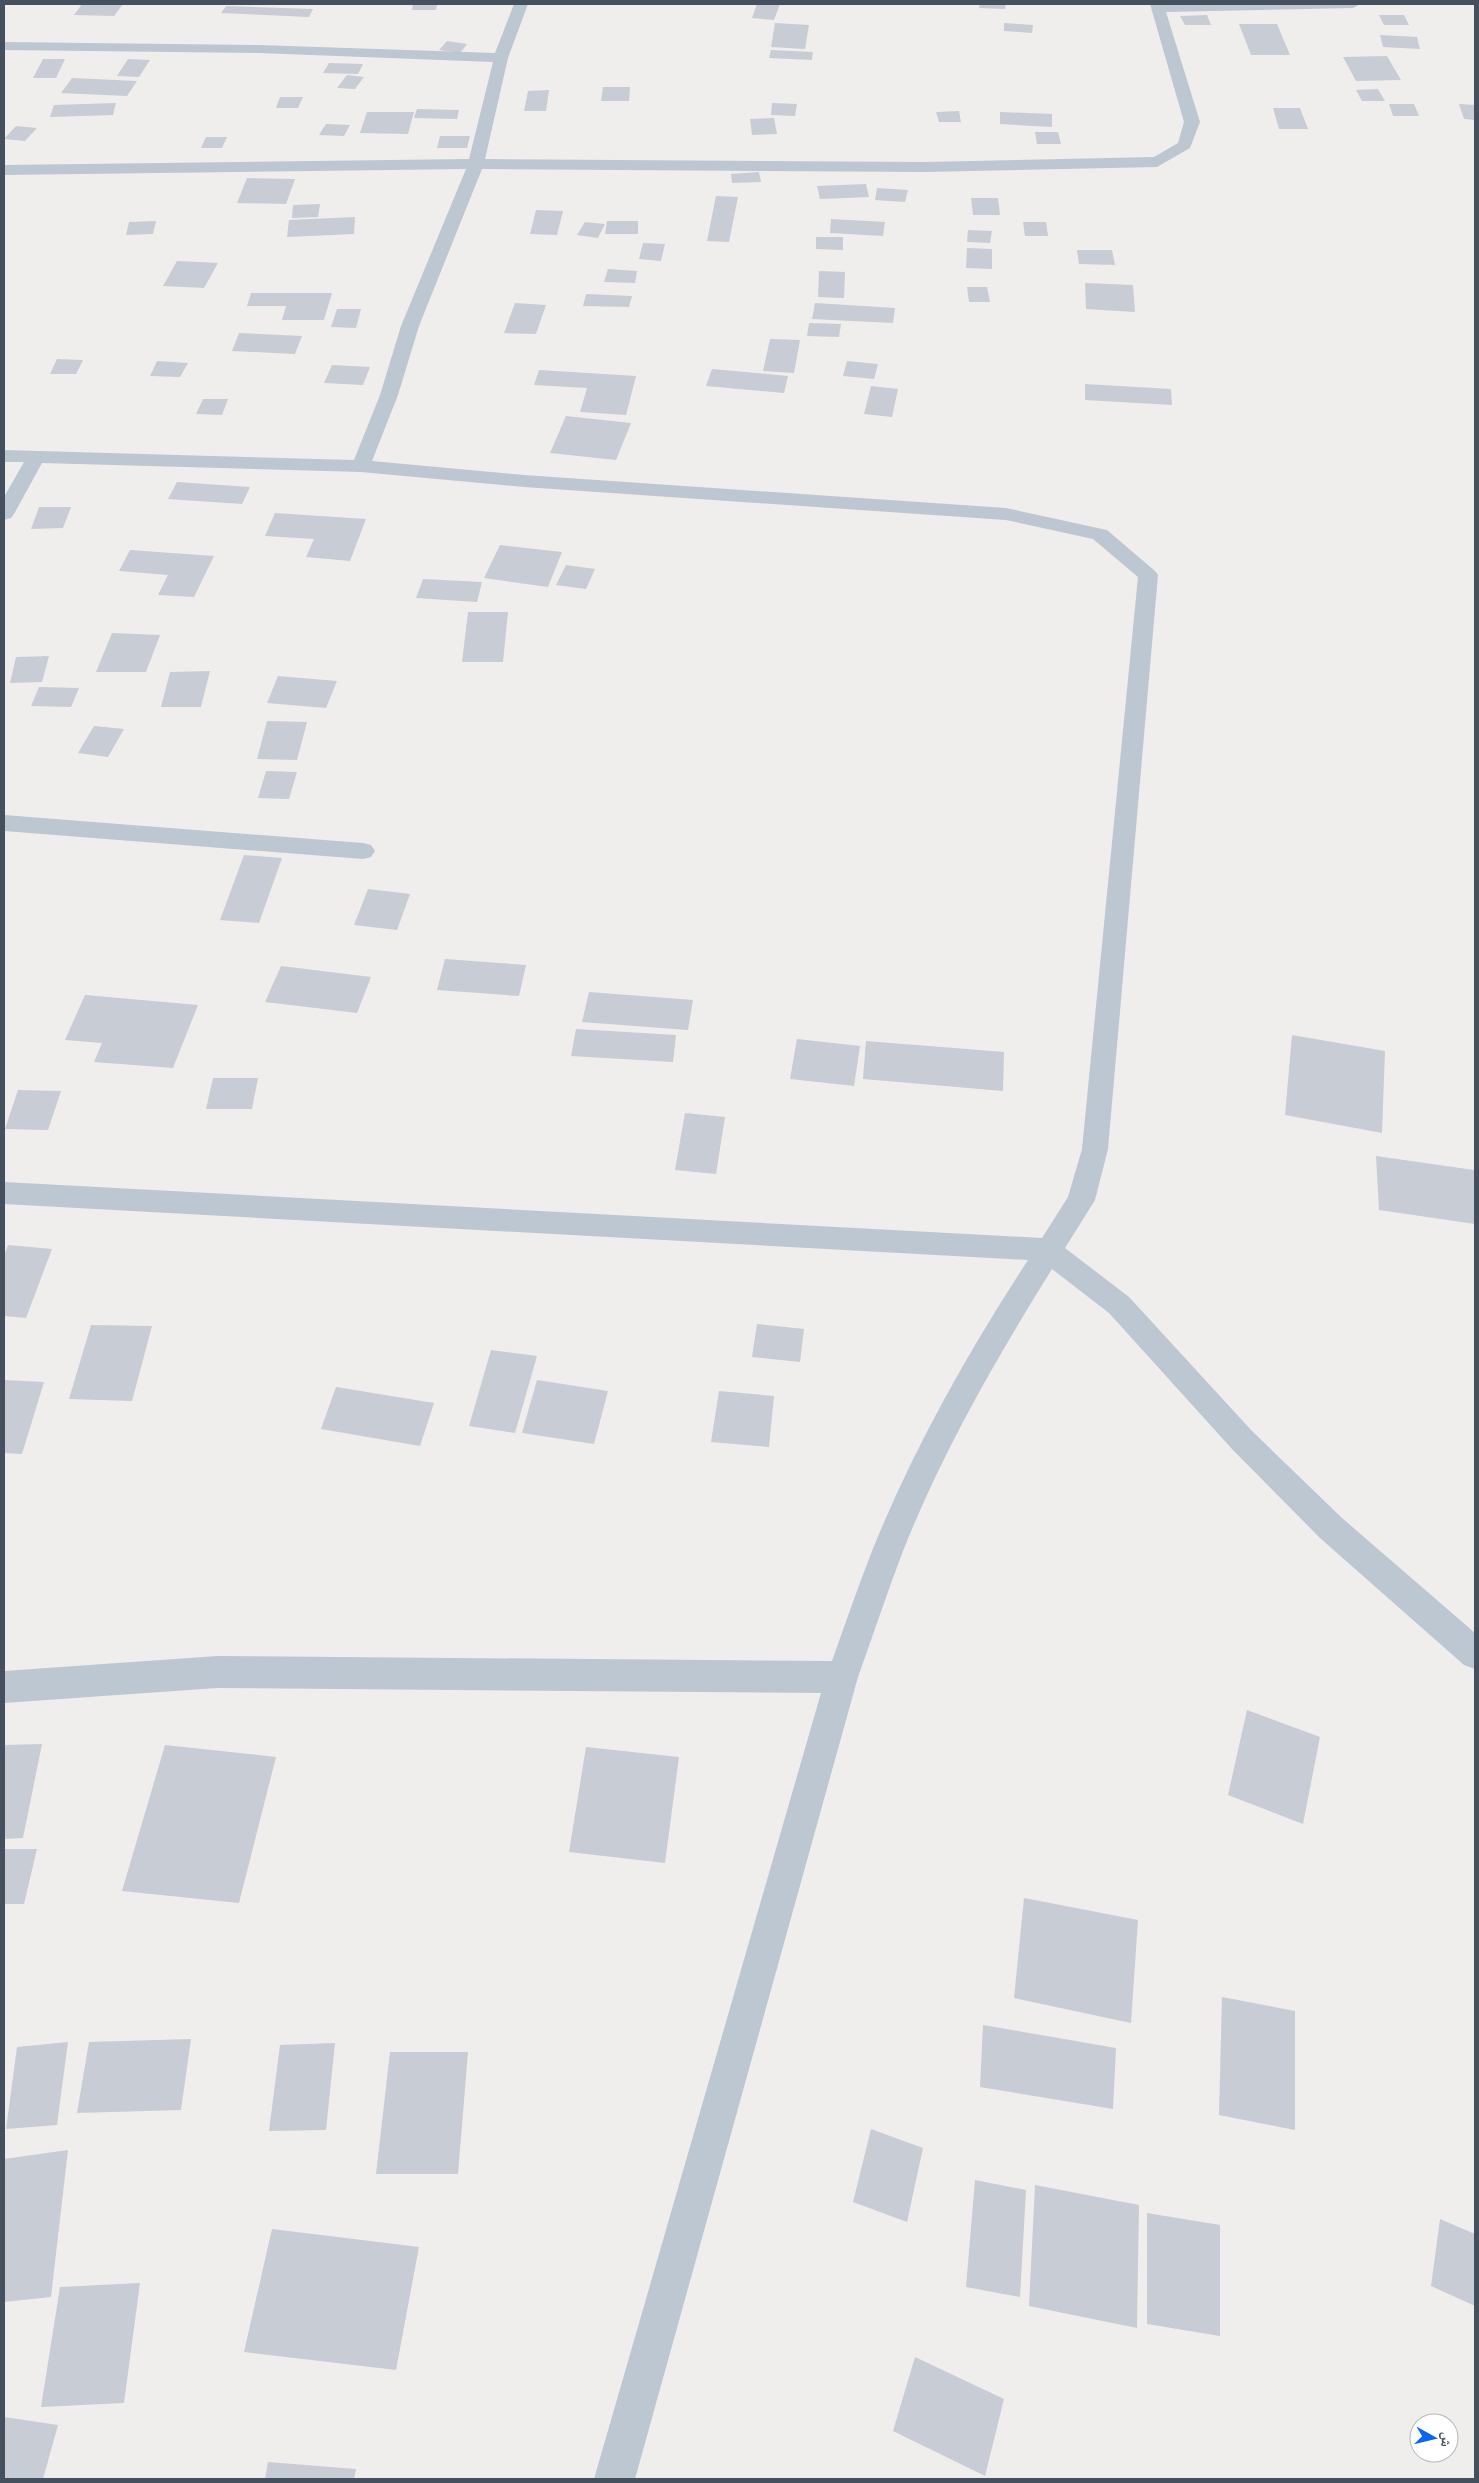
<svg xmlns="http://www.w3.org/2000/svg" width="1479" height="2483" font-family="'IBM Plex Sans','Noto Naskh Arabic',sans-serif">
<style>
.building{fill:#c8ccd4}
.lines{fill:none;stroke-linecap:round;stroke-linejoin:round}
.minor{fill:#bcc7d1;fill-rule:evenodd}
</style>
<rect width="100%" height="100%" fill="#f0eded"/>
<!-- building -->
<g class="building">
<polygon points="82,4 123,4 114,16 74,15"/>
<polygon points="413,4 437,4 436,10 412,10"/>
<polygon points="757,4 780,4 774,20 752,18"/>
<polygon points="980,4 1006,4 1005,9 979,8"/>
<polygon points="226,6 313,9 309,17 221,13"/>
<polygon points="1207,15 1211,25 1185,25 1180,16"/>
<polygon points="1379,15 1404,15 1409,25 1384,25"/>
<polygon points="775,23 809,25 805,49 771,47"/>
<polygon points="1004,23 1033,25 1032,33 1004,31"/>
<polygon points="1239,24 1277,24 1290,55 1251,55"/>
<polygon points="1380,35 1417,37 1420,49 1383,47"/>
<polygon points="447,41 467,44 460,53 439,50"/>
<polygon points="771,50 813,52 812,60 769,58"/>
<polygon points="1387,56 1401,80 1356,81 1343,57"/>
<polygon points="43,59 65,59 56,78 33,78"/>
<polygon points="128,59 150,60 139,77 117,76"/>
<polygon points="329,63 363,64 358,74 323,73"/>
<polygon points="347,75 364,77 355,89 337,88"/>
<polygon points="72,78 137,81 127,96 61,93"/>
<polygon points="603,87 630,87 629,101 601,101"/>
<polygon points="1378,89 1385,101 1362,101 1356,90"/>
<polygon points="549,90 546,111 524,111 528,91"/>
<polygon points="280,97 303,97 298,108 276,108"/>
<polygon points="116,103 113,115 50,117 54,105"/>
<polygon points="772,103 797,104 795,116 771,115"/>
<polygon points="1389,104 1414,104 1419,116 1393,116"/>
<polygon points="1459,104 1475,105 1475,120 1464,119"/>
<polygon points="1273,108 1300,108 1308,129 1279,129"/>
<polygon points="417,109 459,110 457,119 414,118"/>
<polygon points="959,111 961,122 939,122 936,112"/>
<polygon points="367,112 414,112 408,134 360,133"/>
<polygon points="1000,112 1052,114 1052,127 1000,124"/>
<polygon points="774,118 777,134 752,135 750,119"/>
<polygon points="326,124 350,125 344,136 319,135"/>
<polygon points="16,126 37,128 25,141 4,139"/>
<polygon points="1035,132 1058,132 1061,144 1037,144"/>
<polygon points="440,136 470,136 467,148 437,148"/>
<polygon points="206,137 227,137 222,148 201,148"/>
<polygon points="759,172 761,182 732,183 731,174"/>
<polygon points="247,178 295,179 286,204 237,203"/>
<polygon points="866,184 869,197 820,199 817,186"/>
<polygon points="877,188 908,190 905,202 875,200"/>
<polygon points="716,196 738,197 729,242 707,241"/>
<polygon points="971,198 998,198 1000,215 973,215"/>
<polygon points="320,204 318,217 292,218 293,205"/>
<polygon points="536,210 563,211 557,235 530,234"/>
<polygon points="355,217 354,234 287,237 289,220"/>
<polygon points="831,219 885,222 883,236 830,233"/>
<polygon points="156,221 153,234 126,235 129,222"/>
<polygon points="607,221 638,221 638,234 605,234"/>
<polygon points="585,222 605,224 598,238 577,235"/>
<polygon points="1023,222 1046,222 1048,236 1025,236"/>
<polygon points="968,230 992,231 990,243 967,242"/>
<polygon points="816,237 843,237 843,250 816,249"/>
<polygon points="643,243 665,244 661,261 639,259"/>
<polygon points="967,248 992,249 992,269 966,268"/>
<polygon points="1077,250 1112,250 1115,265 1079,264"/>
<polygon points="177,261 218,263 204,288 163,286"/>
<polygon points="608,269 637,271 635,283 604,282"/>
<polygon points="819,271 845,272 844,298 818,297"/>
<polygon points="1085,283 1133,285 1135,312 1086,309"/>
<polygon points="967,287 987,287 990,302 969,302"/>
<polygon points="251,293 332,293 324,320 282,320 286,306 247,306"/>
<polygon points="586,294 632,296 629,307 583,306"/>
<polygon points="515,303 546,305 536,334 504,333"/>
<polygon points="815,303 895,308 893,323 812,319"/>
<polygon points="337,309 361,309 356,328 331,327"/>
<polygon points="809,323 841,324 839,337 807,336"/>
<polygon points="239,333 302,336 295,354 232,351"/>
<polygon points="770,339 800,340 794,373 763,371"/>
<polygon points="57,359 83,360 76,374 50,374"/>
<polygon points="157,361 188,363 180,377 150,376"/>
<polygon points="847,361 878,364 874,379 843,376"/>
<polygon points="332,365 370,367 363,385 324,383"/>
<polygon points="712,369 788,376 784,393 706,386"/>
<polygon points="539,370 636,376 626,415 580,412 587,388 534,385"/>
<polygon points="1085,384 1171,389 1172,405 1085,400"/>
<polygon points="871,386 898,389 892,417 864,414"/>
<polygon points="203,399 228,399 222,415 196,414"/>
<polygon points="566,416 631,423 616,460 550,453"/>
<polygon points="177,482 250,487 242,504 168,499"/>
<polygon points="39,507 71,507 63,528 31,529"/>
<polygon points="275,513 366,519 350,561 306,557 314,539 265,536"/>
<polygon points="500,545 562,552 548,587 484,578"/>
<polygon points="130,550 214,556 194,597 158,595 168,575 119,571"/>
<polygon points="566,565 595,569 586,589 556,585"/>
<polygon points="423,579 482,582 477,602 416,598"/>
<polygon points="468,612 508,612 503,662 462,662"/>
<polygon points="112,633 160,635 146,672 96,672"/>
<polygon points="49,656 42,682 10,683 16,657"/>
<polygon points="210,671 201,707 161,707 170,672"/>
<polygon points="278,676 337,681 326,708 267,703"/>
<polygon points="39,687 79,688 71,707 31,706"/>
<polygon points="267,721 307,722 297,760 257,759"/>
<polygon points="94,726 124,729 108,757 78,753"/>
<polygon points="266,771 297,772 289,799 258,798"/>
<polygon points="244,855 282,858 259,923 220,920"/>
<polygon points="368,889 410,894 397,930 354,925"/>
<polygon points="445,959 526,965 519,996 437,990"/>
<polygon points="281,966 371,977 357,1013 265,1002"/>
<polygon points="589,992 693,1000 688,1030 582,1022"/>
<polygon points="85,995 198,1005 173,1068 94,1062 102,1043 65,1040"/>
<polygon points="576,1029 676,1035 673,1062 571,1056"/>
<polygon points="1292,1035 1385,1051 1382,1133 1285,1115"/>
<polygon points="797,1039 860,1046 854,1086 790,1079"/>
<polygon points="866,1041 1004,1052 1003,1091 863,1079"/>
<polygon points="213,1078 258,1078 252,1109 206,1109"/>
<polygon points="18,1090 61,1091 48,1130 5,1129"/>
<polygon points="685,1113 725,1117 716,1174 675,1170"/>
<polygon points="1376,1156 1474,1170 1475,1224 1379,1210"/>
<polygon points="8,1245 52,1249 26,1318 4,1316 4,1256"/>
<polygon points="757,1324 804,1329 800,1362 752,1357"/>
<polygon points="91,1325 152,1326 132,1401 69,1399"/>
<polygon points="491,1350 537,1356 515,1433 469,1426"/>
<polygon points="4,1380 44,1382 22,1454 4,1453"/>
<polygon points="537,1380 608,1391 594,1444 522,1433"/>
<polygon points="336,1387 434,1403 420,1446 321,1429"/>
<polygon points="719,1391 774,1396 769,1447 711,1442"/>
<polygon points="1247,1710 1320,1737 1303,1824 1228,1795"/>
<polygon points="42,1744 23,1838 4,1839 4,1745"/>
<polygon points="165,1745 276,1757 239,1903 122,1891"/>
<polygon points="586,1747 679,1757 665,1863 569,1852"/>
<polygon points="4,1849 37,1849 24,1904 4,1904"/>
<polygon points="1024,1898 1138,1920 1131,2023 1014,1998"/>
<polygon points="1222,1997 1295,2011 1295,2130 1219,2115"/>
<polygon points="983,2025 1116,2048 1113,2109 980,2087"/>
<polygon points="191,2039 181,2110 77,2113 89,2042"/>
<polygon points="68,2042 57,2125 6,2129 17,2047"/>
<polygon points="335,2043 326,2130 269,2131 280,2045"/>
<polygon points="390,2052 468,2052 458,2174 376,2174"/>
<polygon points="871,2129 923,2148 907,2222 853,2202"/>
<polygon points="68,2150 51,2297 4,2302 4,2159"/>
<polygon points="975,2180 1026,2190 1020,2297 966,2287"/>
<polygon points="1035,2185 1139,2205 1137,2328 1029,2306"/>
<polygon points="1147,2213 1220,2225 1220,2336 1147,2324"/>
<polygon points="1440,2219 1475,2234 1475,2306 1431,2286"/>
<polygon points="272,2229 419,2247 396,2370 244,2352"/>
<polygon points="140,2283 124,2403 41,2407 60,2287"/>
<polygon points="915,2357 1004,2399 985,2476 893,2431"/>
<polygon points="4,2417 58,2425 43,2479 4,2479"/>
<polygon points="268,2462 356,2469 354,2479 265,2479"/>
</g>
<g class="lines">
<!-- minor -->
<g class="minor">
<path d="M514,4H528L508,58L485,159L925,162L1154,157L1178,143L1184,122L1150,4H1360L1353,8L1166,12L1200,122L1190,148L1157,167L925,172L482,169L419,326L398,395L372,461L524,475L1006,508L1107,530L1155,571L1158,575L1108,1149L1095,1200L1065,1248L1129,1297L1252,1431L1342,1518L1475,1633V1669L1464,1665L1320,1538L1232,1449L1109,1313L1052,1269C996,1359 942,1452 903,1551C887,1593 873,1635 858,1677L635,2479H594L821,1693L217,1688L4,1703V1671L217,1656L832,1661C845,1624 858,1587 872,1551C913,1449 968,1352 1028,1260L4,1204V1182L1042,1238L1068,1197L1082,1149L1138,577L1093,539L1006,520L524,487L361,472L42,463L14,514L11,518L4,520V497L24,462H4V450L354,460L380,395L401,326L466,169L4,175V165L469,159L493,62L259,53L4,50V42L259,45L495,53Z"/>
<polygon points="4,815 363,843 371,845 375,851 371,857 363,859 4,831"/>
</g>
</g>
<!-- border -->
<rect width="1479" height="2483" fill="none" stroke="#44505d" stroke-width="10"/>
<!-- north arrow -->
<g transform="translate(1434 2438) rotate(98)"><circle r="24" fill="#ffffff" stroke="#b4b9be"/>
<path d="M0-4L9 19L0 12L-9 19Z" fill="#0668f1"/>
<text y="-8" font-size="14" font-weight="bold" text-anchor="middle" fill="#44505d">ش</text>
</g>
</svg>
